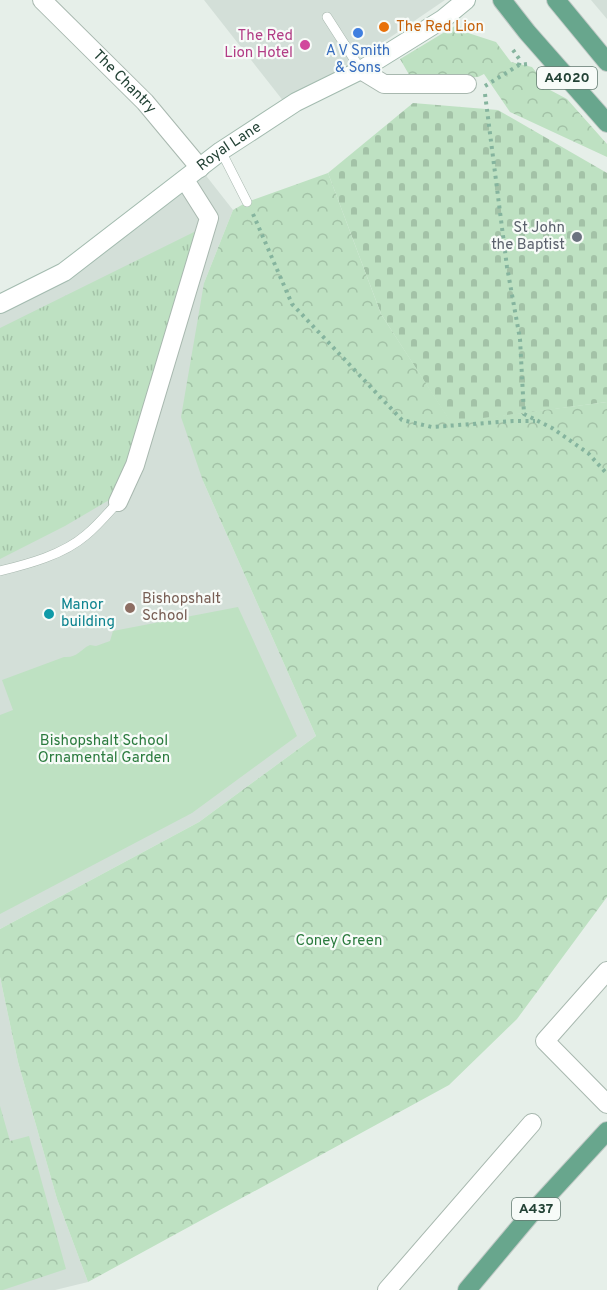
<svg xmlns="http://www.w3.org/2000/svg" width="607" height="1290" font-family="Overpass,sans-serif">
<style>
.built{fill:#d3dfd8}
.grass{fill:url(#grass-tufts)}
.cemetery{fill:url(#cemetery-stones)}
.park{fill:url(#park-crowns)}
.garden{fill:#bee1c2}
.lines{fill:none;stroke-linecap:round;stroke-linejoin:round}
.lane-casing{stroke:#a8b8af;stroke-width:10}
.street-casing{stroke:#a8b8af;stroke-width:20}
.secondary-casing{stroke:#a3bbaf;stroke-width:20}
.primary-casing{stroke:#c1cac6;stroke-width:20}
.path{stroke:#85b49e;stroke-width:4;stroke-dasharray:3 4.5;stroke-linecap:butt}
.lane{stroke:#fff;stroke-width:9}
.street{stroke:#fff;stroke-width:18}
.secondary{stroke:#fff;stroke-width:18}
.primary{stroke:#68a68d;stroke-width:18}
.food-dot{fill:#e8710a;stroke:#f7fbf8;stroke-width:2}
.shop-dot{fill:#3f7fe0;stroke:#f7fbf8;stroke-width:2}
.hotel-dot{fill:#d1479c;stroke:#f7fbf8;stroke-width:2}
.worship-dot{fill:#6b7280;stroke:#f7fbf8;stroke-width:2}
.education-dot{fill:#8d6e63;stroke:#f7fbf8;stroke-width:2}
.culture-dot{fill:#0f9aa8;stroke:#f7fbf8;stroke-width:2}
.labels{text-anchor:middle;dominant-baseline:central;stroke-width:4.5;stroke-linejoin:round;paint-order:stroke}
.shield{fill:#f7fbf8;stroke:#637a70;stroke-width:1.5}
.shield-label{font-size:14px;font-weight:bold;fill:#234235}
.food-label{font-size:15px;fill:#c56008;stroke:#f7fbf8;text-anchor:start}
.hotel-label{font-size:15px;fill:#b23c85;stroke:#f7fbf8;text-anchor:end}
.shop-label{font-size:15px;fill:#366cbe;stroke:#f7fbf8}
.street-label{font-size:15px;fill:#234235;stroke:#f7fbf8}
.worship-label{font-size:15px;fill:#5b616d;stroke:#f7fbf8;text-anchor:end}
.education-label{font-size:15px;fill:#785e54;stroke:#f7fbf8;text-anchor:start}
.culture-label{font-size:15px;fill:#0d838f;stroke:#f7fbf8;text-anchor:start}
.park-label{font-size:15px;fill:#2b7b3e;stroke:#f7fbf8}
</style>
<defs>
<pattern id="grass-tufts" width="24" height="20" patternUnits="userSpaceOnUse" patternTransform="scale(1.5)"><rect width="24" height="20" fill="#bee1c2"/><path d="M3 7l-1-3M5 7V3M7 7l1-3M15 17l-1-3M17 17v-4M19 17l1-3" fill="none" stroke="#a3c2a7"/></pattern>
<pattern id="cemetery-stones" width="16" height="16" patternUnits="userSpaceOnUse" patternTransform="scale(1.5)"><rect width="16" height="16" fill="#bee1c2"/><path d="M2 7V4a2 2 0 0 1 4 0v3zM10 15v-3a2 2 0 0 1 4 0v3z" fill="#a3c2a7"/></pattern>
<pattern id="park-crowns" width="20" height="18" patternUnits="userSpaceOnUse" patternTransform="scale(1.5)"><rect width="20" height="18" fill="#bee1c2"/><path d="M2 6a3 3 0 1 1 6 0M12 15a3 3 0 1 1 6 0" fill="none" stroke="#a3c2a7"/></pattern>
</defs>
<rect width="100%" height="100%" fill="#e6efe9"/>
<!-- built -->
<g class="built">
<polygon points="204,0 445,0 288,107"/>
<polygon points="591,0 607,0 607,19"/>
<polygon points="200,168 233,210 204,283 203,481 316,736 199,822 0,929 0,304 64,272"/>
<polygon points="0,977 18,1062 57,1199 88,1282 55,1290 0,1290"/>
</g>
<!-- grass -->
<polygon class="grass" points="198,230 116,496 65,526 0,559 0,328"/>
<!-- cemetery -->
<polygon class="cemetery" points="413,103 498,110 607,173 607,402 451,423 381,314 328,173"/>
<!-- park -->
<g class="park">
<polygon points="458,24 465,32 496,42 511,62 532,67 550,90 567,99 607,144 607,157 510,112 484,74 478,77 411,78 400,59"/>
<polygon points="328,173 381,314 451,422 607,402 607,897 517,1019 449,1085 88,1282 57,1199 18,1062 0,977 0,929 199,822 316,736 203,481 181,417 204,283 233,210 247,202"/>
<polygon points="0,1106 10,1141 29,1136 66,1269 3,1290 0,1290"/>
</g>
<!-- garden -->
<path class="garden" d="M238,607L297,736L192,813L0,914V715L13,710L2,680L64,657C78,658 79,650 90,645L96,646L110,641L113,631Z"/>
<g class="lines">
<!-- lane casing -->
<g class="lane-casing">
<g id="lane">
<polyline points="327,17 361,70"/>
<polyline points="221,151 247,202"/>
<path d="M0,571C28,564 63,555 86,535C98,525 108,513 118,502"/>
</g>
</g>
<!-- street casing -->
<g class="street-casing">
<g id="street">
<path id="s1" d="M42,0L145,102L200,168"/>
<polyline points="361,70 384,84 467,84"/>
<polyline points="118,502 135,465 209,218 185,180"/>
<polyline points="607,971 545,1041 607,1104"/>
<polyline points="387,1290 532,1123"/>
</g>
</g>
<!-- secondary casing -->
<g class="secondary-casing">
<g id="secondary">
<path id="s2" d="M0,304L64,272L221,151L296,102L361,70L443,19L466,0"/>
</g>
</g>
<!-- primary casing -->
<g class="primary-casing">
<g id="primary">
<polyline points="502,0 527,32 607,123"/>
<polyline points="556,0 607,62"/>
<polyline points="467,1290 529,1216 607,1131"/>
</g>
</g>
<!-- path -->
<g class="path">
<polyline points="513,50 520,60 519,65"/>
<polyline points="485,86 519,65 528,64"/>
<polyline points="485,94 507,267 520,339 524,414 552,428 588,453 607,474"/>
<polyline points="253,214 292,304 402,420 432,427 513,421 535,421"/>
</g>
<!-- lane -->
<use href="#lane" class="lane"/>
<!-- street -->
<use href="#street" class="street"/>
<!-- secondary -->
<use href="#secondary" class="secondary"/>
<!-- primary -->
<use href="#primary" class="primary"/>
</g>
<!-- markers -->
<circle class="food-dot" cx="384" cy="27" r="6"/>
<circle class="shop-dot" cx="358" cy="33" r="6"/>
<circle class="hotel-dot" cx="305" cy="45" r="6"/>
<circle class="worship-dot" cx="577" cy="237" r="6"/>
<circle class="education-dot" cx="130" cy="608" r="6"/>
<circle class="culture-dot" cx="49" cy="614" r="6"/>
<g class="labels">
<!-- shield labels -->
<g class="shield">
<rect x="537" y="67" width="60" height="22" rx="4.5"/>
<rect x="512" y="1198" width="48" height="22" rx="4.5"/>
</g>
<g class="shield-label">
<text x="567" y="78">A4020</text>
<text x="536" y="1209">A437</text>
</g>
<!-- food labels -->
<g class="food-label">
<text x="396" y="27">The Red Lion</text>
</g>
<!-- hotel labels -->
<g class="hotel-label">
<text x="293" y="36">The Red<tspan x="293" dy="17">Lion Hotel</tspan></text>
</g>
<!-- shop labels -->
<g class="shop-label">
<text x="358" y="51">A V Smith<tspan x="358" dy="17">&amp; Sons</tspan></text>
</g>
<!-- street labels -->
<g class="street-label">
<text stroke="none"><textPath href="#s1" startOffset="116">The Chantry</textPath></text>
<text stroke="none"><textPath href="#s2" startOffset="279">Royal Lane</textPath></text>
</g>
<!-- worship labels -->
<g class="worship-label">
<text x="565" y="228">St John<tspan x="565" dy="17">the Baptist</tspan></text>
</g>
<!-- education labels -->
<g class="education-label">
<text x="142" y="599">Bishopshalt<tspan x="142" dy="17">School</tspan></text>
</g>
<!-- culture labels -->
<g class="culture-label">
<text x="61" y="605">Manor<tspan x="61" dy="17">building</tspan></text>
</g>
<!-- park labels -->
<g class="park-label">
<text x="104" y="741">Bishopshalt School<tspan x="104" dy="17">Ornamental Garden</tspan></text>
<text x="339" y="941">Coney Green</text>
</g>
</g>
</svg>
